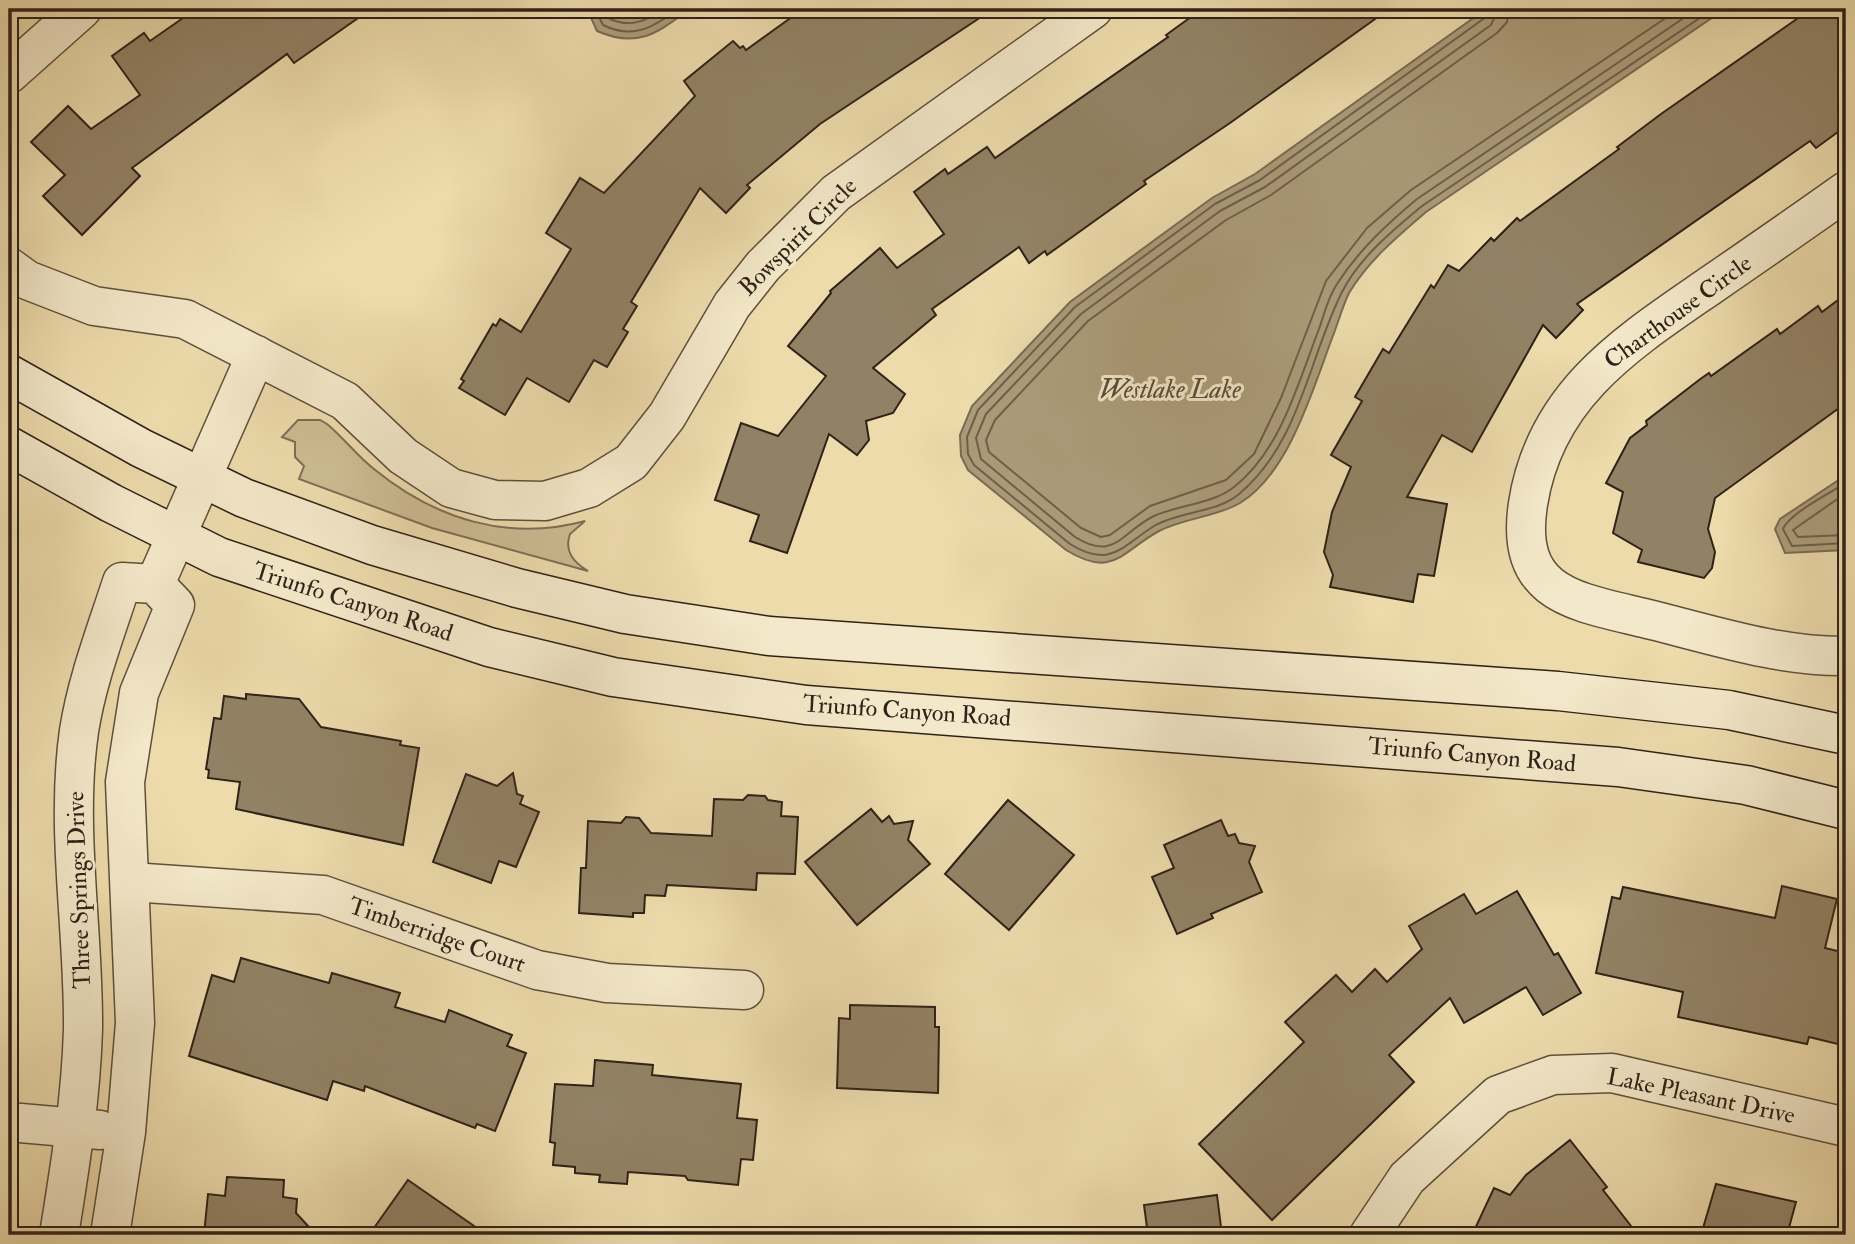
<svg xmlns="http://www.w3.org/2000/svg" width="1855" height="1244" font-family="'IM FELL Double Pica',serif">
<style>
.green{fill:#cdbc93;stroke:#7e6f56;stroke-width:2}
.water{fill:#ac9c7a;stroke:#7a6b53;stroke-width:2}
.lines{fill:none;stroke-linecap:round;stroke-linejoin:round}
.shore{stroke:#6e5f49;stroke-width:2}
.building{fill:#928265;stroke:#2f2218;stroke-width:2}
.street-casing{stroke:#5e503d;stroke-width:41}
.secondary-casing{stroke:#2f2218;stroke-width:41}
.street{stroke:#f3e8c9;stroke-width:38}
.secondary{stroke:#f3e8c9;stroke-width:38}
.labels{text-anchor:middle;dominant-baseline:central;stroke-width:6;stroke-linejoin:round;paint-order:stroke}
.street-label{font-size:24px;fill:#2f2218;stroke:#f3e8c9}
.water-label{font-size:26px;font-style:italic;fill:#5b4d3a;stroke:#f3e8c9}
</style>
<rect width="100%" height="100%" fill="#eddbac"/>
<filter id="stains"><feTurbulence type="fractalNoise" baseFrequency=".00286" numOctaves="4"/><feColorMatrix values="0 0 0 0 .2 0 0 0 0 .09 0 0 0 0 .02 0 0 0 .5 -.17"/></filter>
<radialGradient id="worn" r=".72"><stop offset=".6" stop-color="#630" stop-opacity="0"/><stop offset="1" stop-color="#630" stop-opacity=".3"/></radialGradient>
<!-- green -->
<path class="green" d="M298,420H320L327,424C344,438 357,456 374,469C435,519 508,542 585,521L570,534C564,551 573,562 588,571L432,528L299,479L304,466L295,457V442L282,437Z"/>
<!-- water -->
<g class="water">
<path d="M587,9H690C657,33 638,49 597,31Z"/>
<path d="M1486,9H1725L1426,212C1398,236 1368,261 1349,293C1343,305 1339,320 1334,333C1314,385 1290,473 1240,503C1216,517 1184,518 1159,531C1121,552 1113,579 1066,550L968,470L961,456L960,435L972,406L1070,302L1212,198L1255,174Z"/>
<polygon points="1846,475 1846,550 1785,553 1775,529 1780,519"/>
</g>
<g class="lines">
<!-- shore -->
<g class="shore">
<path d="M595,9L603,25C633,40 654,27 678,9"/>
<path d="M605,9L610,19C630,28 647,21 663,9"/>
<path d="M1490,9L1486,17L1260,180L1215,204L1075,307L978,410L967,437L968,454L974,465L1070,544C1110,569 1121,547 1154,526C1179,511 1217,513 1239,494C1300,443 1308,360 1342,292C1359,258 1393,230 1422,206L1713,9"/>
<path d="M1498,9L1491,25L1265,187L1220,211L1081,314L986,414L976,438L981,459L1075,537C1115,562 1121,532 1154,516C1178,505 1213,504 1234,487C1281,450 1298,383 1319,329C1324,315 1328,297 1337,284C1358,251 1387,224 1417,199L1697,9"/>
<polyline points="1509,9 1507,22 1497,33 1271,195 1226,220 1088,321 995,420 986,440 989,452 1081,528 1101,537 1110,535 1150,506 1226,480 1254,454 1281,398 1326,281 1367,228 1411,190 1679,9"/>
<path d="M1846,483C1831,492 1789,514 1783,529L1792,546L1846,543"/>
<polyline points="1846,493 1793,530 1798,537 1846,535"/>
</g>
</g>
<!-- building -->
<g class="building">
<polygon points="196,9 371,9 294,63 287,54 132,168 140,176 82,235 43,196 65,175 31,142 68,106 91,129 140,95 112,56 144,33 150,41"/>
<polygon points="803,9 993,9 820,124 747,185 750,188 726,213 700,188 631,302 637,306 623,329 628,332 607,367 594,360 569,402 527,378 505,415 459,388 464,381 461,379 493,324 496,326 500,319 521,332 571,249 546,233 580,178 604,193 695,96 684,81 733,41 740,48 743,46 746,50"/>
<polygon points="1202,9 1389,9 1230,123 1144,181 1146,184 1047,255 1045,251 1029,263 1019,247 932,309 936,315 873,368 905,394 893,413 866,421 869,440 857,455 829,434 787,553 750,541 759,515 715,500 741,423 778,436 826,376 788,346 831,293 830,291 880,248 897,268 944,234 914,192 945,169 948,174 987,147 995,158 1168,37 1166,35"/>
<polygon points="1811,9 1846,9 1846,126 1816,148 1810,141 1577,304 1583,310 1556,338 1543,325 1472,452 1442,435 1407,497 1447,504 1434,576 1418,574 1413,602 1330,587 1333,575 1324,552 1332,512 1351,467 1331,455 1362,401 1355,397 1383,349 1389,353 1431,285 1434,288 1448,265 1459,271 1491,238 1494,241 1517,218 1520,221 1619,149 1617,147 1661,114"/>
<polygon points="1846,294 1846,403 1715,498 1708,529 1715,552 1712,568 1704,578 1638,562 1642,550 1613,533 1623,492 1606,483 1630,438 1647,425 1646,421 1699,380 1709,373 1711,376 1777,329 1780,334 1818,306 1822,312"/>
<polygon points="246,694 299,699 321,727 395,740 401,741 400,745 419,748 403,845 236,809 240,782 208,778 209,770 206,769 214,718 221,719 224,696 246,699"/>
<polygon points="513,773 517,794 523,796 520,804 539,812 516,867 499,861 491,883 433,862 466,774 497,786"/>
<polygon points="748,795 765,796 768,800 782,802 781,816 798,817 795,874 757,873 756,890 667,885 665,896 645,895 644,913 633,913 633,917 579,913 581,868 586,868 588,821 621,823 626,817 639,818 651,833 712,836 714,799 743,800"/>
<polygon points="1008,800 1074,855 1009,930 945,874"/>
<polygon points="871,809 882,822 889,816 894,824 913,821 908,840 930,864 857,925 805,862"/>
<polygon points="1221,820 1228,836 1235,834 1239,843 1255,846 1249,862 1262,892 1211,914 1213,918 1177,934 1152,877 1174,868 1164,845"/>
<polygon points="1782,886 1837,899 1825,948 1846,953 1846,1046 1809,1037 1807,1044 1678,1017 1683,992 1596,973 1612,897 1620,899 1623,887 1775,918"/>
<polygon points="1517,891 1554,955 1558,953 1581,993 1543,1015 1526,987 1464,1023 1450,998 1389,1055 1414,1082 1272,1220 1199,1144 1304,1042 1285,1022 1336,975 1352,992 1375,969 1387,982 1422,949 1409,926 1464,894 1476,914"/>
<polygon points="241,958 329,983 332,973 400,993 395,1007 445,1022 449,1010 512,1035 507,1046 526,1053 495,1131 477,1124 475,1128 365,1086 364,1091 333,1081 327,1100 189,1056 212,975 234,982"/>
<polygon points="850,1005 935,1007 935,1027 939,1027 938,1093 837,1088 839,1018 850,1019"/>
<polygon points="595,1060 653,1065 652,1075 741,1084 737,1118 757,1120 753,1160 741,1159 738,1185 688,1180 685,1176 628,1172 627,1184 599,1182 600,1175 575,1173 575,1167 553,1165 555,1143 550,1142 555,1084 593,1086"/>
<polygon points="1570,1140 1607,1187 1603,1190 1638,1235 1472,1235 1494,1188 1510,1195 1526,1175"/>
<polygon points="227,1177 284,1180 283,1197 297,1199 296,1213 308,1226 287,1235 204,1235 208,1194 225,1196"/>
<polygon points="408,1180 487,1235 369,1235"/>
<polygon points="1716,1184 1796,1202 1787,1235 1701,1235"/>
<polygon points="1217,1195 1222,1235 1148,1235 1144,1205"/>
</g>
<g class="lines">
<!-- street casing -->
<g class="street-casing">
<g id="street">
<polyline points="9,74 82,9"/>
<path d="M1846,191C1801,223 1756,254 1711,285C1627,343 1545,394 1528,504C1514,594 1573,601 1644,618C1710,634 1778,657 1846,656"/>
<polyline points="9,267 27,280 94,306 185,319 345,401 403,456 451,488 495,500 545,501 589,488 631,462 667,416 732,305 763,266 836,193 1093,9"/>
<polyline points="155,584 256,355"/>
<polyline points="131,882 323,895 537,970 607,983 744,990"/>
<polyline points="9,1122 100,1130"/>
<path d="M59,1235C70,1167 81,1098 83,1029C84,930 65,829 79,731C87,680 106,631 122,582L155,584L175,605L139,693L125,782L135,1023L126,1132L110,1235"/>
<polyline points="1369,1235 1407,1178 1498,1095 1553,1075 1612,1073 1846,1127"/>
</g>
</g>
<!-- secondary casing -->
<g class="secondary-casing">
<g id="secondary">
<polyline points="9,374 141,448 244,498 372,545 517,588 625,614 769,636 1558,691 1729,710 1846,735"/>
<polyline points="9,446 111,503 219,557 489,647 613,677 806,705 1618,767 1746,785 1846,810"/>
</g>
</g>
<!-- street -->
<use href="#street" class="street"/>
<!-- secondary -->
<use href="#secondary" class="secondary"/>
</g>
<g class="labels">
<!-- street labels -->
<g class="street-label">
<text transform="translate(798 237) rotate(-45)">Bowspirit Circle</text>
<text transform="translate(1678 312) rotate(-36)">Charthouse Circle</text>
<text transform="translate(353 602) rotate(18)">Triunfo Canyon Road</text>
<text transform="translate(907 711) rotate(4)">Triunfo Canyon Road</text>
<text transform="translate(1472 755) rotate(5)">Triunfo Canyon Road</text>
<text transform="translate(79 890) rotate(-92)">Three Springs Drive</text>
<text transform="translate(437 935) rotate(19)">Timberridge Court</text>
<text transform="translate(1701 1096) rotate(12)">Lake Pleasant Drive</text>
</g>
<!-- water labels -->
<g class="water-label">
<text x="1170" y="390">Westlake Lake</text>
</g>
</g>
<!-- margin -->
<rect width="1855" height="1244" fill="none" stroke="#eddbac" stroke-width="35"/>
<rect x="10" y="10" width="1834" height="1223" fill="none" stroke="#2f2218" stroke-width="3.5"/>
<rect x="18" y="18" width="1820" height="1209" fill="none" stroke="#2f2218" stroke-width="2"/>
<rect width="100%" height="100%" filter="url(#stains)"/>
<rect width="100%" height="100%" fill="url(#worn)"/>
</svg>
